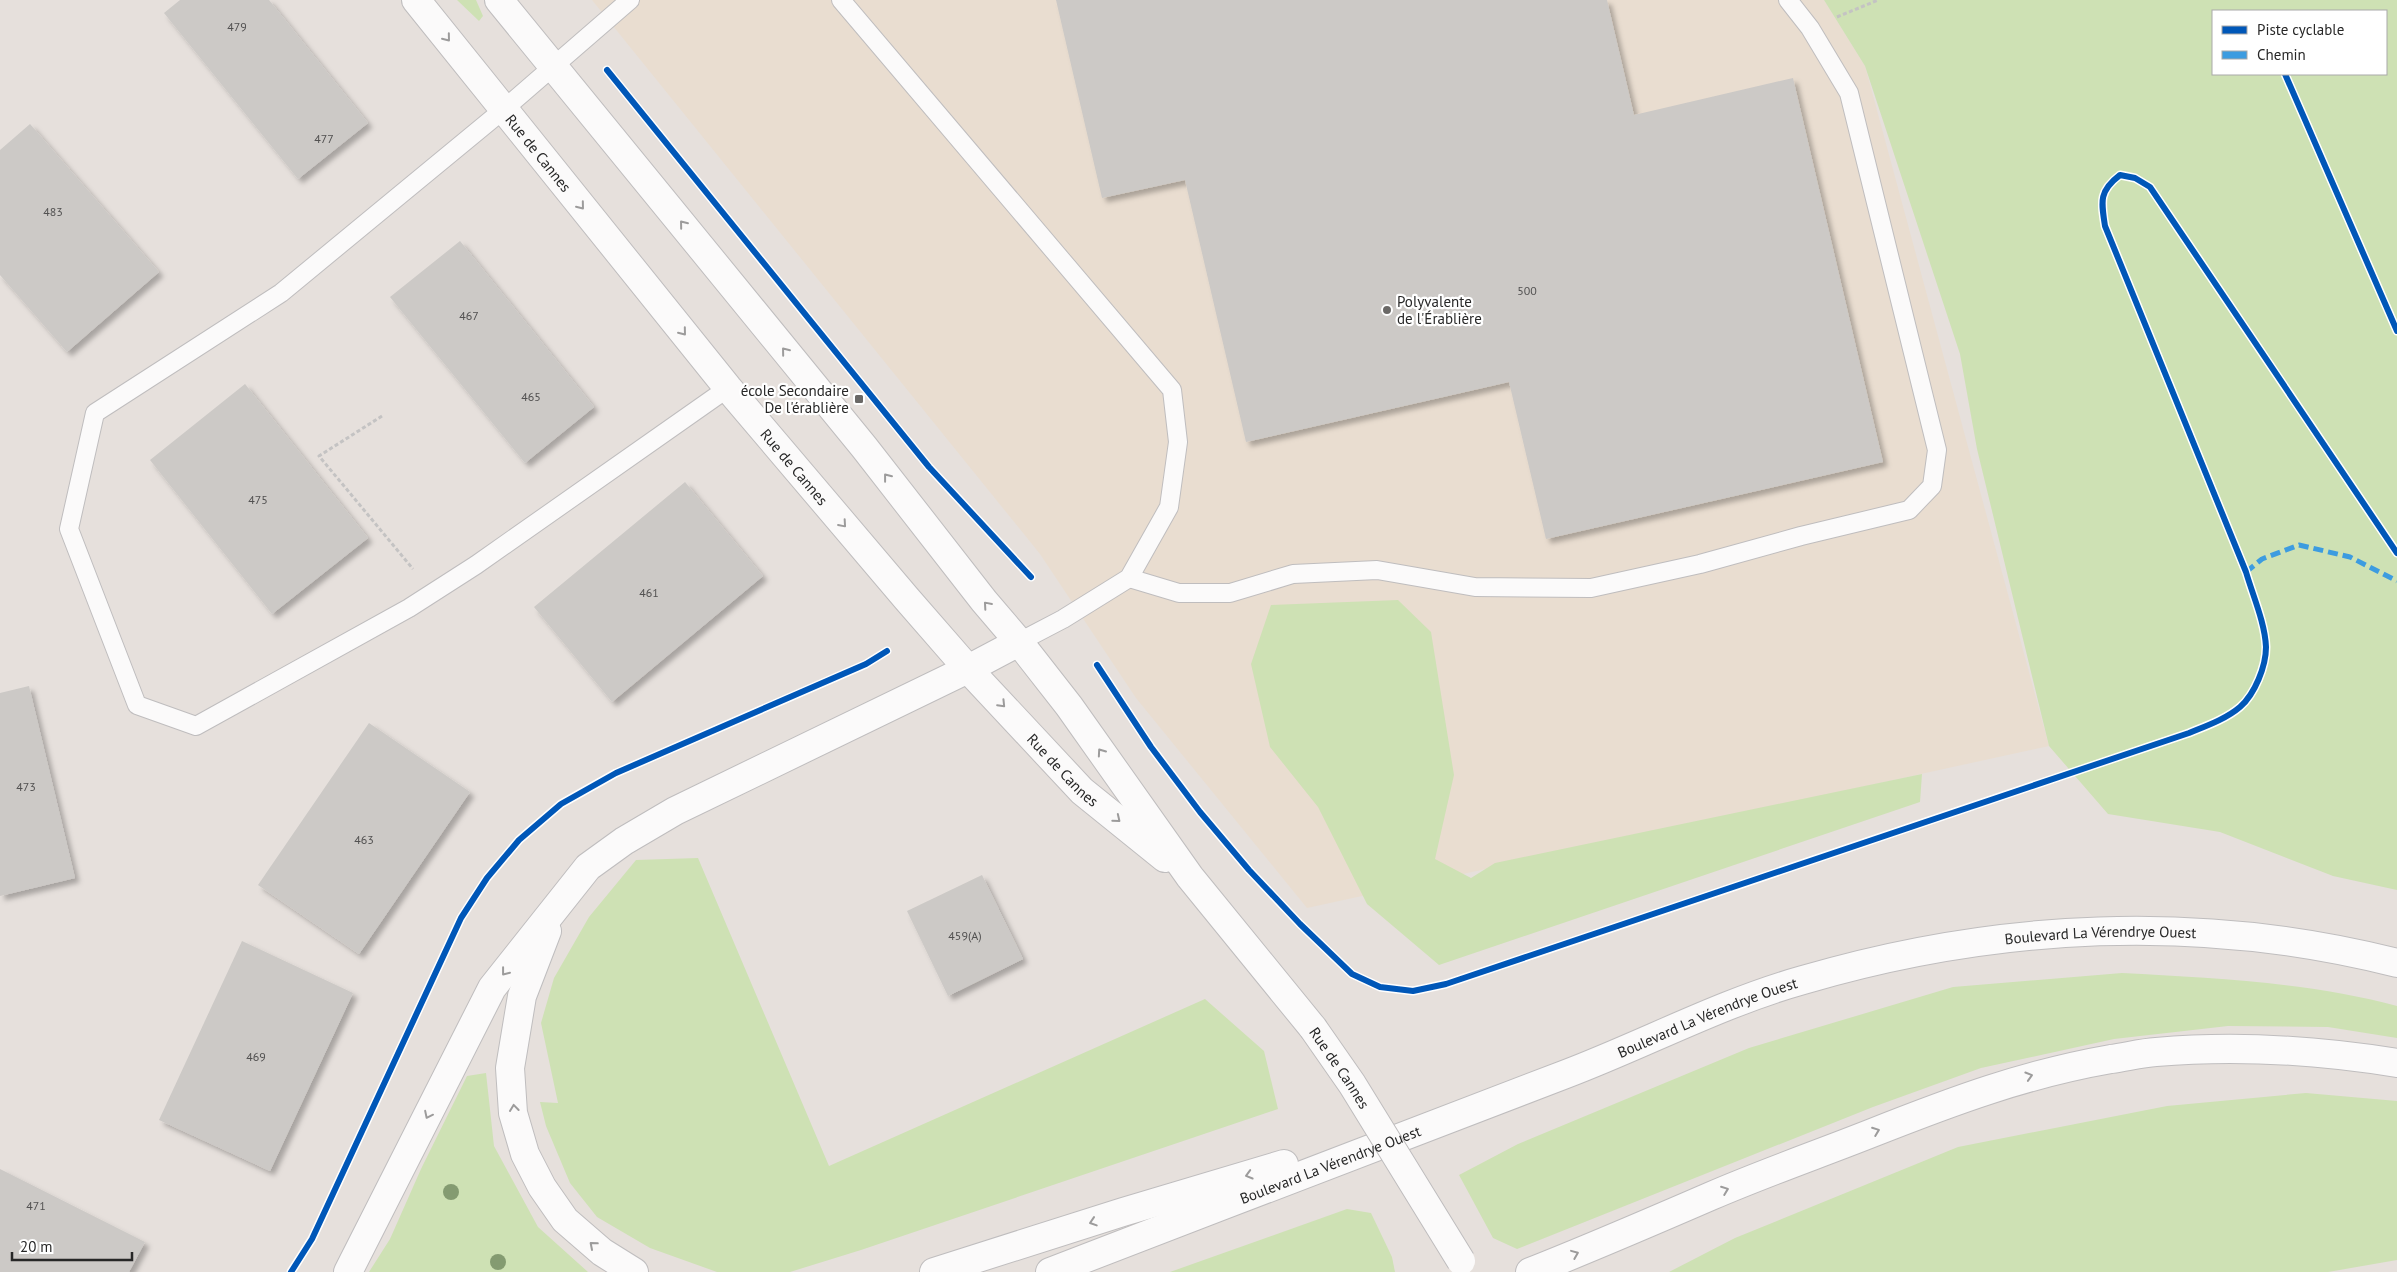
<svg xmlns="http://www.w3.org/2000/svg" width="2397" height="1272" font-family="'PT Sans',sans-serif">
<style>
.education{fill:#e9ddd0}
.green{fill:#cee1b4;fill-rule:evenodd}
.building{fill:#ccc9c6;filter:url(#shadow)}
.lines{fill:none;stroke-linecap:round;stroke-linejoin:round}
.service-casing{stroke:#bfbdbe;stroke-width:20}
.tertiary-casing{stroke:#bfbdbe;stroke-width:30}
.secondary-casing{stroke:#bfbdbe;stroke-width:30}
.path{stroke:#c4c3c3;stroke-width:3;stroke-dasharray:4 2.5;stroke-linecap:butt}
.service{stroke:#fbfafa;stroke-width:18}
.tertiary{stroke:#fbfafa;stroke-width:28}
.secondary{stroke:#fbfafa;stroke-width:28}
.tertiary-bridge-casing{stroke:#bfbdbe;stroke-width:30;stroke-linecap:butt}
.tertiary-bridge{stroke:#fbfafa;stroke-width:28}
.quiet{stroke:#3d9ce0;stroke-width:5;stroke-dasharray:10 5;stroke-linecap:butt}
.cycleway-casing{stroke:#fff;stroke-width:9}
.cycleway{stroke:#0057b8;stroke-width:6}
.tree{fill:#849b71}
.oneway{stroke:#9c9b9b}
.poi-dot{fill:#6a6866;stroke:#fff;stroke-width:2}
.labels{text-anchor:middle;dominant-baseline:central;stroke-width:4.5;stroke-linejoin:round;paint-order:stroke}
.number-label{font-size:12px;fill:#515050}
.street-label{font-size:15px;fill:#272727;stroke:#fff}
.poi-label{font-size:15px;fill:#272727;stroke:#fff;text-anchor:start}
</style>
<defs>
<filter id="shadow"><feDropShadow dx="4.5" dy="4.5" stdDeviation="2.5" flood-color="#0004"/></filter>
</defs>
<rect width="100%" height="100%" fill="#e6e0dc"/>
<!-- education -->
<polygon class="education" points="592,0 1824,0 1865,66 2049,746 1307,908 1136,698 1040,554"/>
<!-- green -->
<g class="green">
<polygon points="457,0 476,0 483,16 479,21"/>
<path d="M1824,0H2397V890L2333,876L2220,832L2108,814L2049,746L1977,449L1960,354L1865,66ZM2213,11H2386V74H2213Z"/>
<polygon points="1398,600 1431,632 1454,775 1435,859 1471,878 1495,863 1922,774 1920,802 1439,965 1367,904 1318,807 1270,747 1251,664 1271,605"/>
<polygon points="698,858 829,1166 1205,999 1264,1051 1278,1109 861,1250 790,1272 717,1272 650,1248 597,1217 570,1183 546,1126 540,1102 558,1103 541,1023 554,978 589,917 636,860"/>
<path d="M2122,973C2212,978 2310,982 2397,1006V1038L2328,1027L2228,1026L2114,1039L1981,1068L1873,1107L1517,1249L1493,1238L1459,1175L1518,1144L1749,1048L1953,987Z"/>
<polygon points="486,1073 494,1146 538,1227 588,1272 369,1272 390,1239 421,1169 467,1076"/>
<polygon points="2306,1093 2397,1101 2397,1260 2328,1272 1669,1272 1735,1238 1958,1147 2167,1106"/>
<polygon points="1347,1209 1371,1213 1392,1257 1395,1272 1170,1272"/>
</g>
<!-- building -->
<g class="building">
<polygon points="180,0 269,0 368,123 298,179 164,13"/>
<polygon points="1056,0 1607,0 1634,115 1793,78 1883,462 1546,539 1509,382 1246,442 1185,180 1102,198"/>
<polygon points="30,124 159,272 67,352 0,275 0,150"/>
<polygon points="460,241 594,407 525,463 390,297"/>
<polygon points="245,384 368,538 272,614 150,460"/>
<polygon points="685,482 763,576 612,702 534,607"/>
<polygon points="29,686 75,878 0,896 0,693"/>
<polygon points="369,723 470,792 359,954 258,885"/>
<polygon points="982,875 1023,959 948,996 907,911"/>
<polygon points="242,941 353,993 270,1171 159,1120"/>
<polygon points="0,1169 145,1242 129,1272 0,1272"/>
</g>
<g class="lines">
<!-- service casing -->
<g class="service-casing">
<g id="service">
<polyline points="630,0 503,110 281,293 95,413 69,529 137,705 196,726 409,608 476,565 728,388"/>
<polyline points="841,0 1172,390 1178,442 1169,507 1129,578 1063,619 1019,642"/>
<polyline points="1129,578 1179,593 1230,593 1293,574 1377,570 1475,587 1591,588 1700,564 1801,536 1909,510 1932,486 1937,450 1849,93 1810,28 1788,0"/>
</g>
</g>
<!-- tertiary casing -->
<g class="tertiary-casing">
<g id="tertiary">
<path id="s1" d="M416,0L728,388L907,599L968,669L1082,791L1165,858"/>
<polyline points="499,0 864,447 984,601 1019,642 1069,706 1190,877 1313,1028"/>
</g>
</g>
<!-- secondary casing -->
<g class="secondary-casing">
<g id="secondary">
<polyline points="547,931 522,996 510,1068 513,1113 525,1154 542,1187 565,1220 602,1252 634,1272"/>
<polyline points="348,1272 492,988 588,867 624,841 675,811 968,669 1019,642"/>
<polyline points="934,1272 1123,1212 1284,1164"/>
<path id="s2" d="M1050,1272C1222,1206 1394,1139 1566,1074C1645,1044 1721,1003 1803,980C1997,923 2200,913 2397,963"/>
<path d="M1530,1272C1591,1248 1651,1222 1711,1196C1764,1173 1819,1154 1872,1133C1953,1101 2025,1074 2111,1059C2126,1057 2141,1053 2156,1052C2237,1045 2317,1050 2397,1063"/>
</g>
</g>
<!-- path -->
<g class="path">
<polyline points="1837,17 1878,0"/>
<polyline points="382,416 319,456 413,569"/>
</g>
<!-- service -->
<use href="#service" class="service"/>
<!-- tertiary -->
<use href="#tertiary" class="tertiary"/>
<!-- secondary -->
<use href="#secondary" class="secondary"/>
<!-- tertiary-bridge casing -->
<g class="tertiary-bridge-casing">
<g id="tertiary-bridge">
<path id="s3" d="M1313,1028L1352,1084L1461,1261"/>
</g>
</g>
<!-- tertiary-bridge -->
<use href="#tertiary-bridge" class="tertiary-bridge"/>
<!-- quiet -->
<polyline class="quiet" points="2246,572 2262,559 2299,545 2350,557 2397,581"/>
<!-- cycleway casing -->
<g class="cycleway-casing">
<g id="cycleway">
<polyline points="607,70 929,467 1031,577"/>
<polyline points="2285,74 2397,331"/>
<path d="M1097,665L1151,747L1200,812L1249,870L1300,924L1352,974L1380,987L1413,991L1446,984L2189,733C2206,726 2226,719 2240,707C2255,694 2266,666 2266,647C2265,623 2253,596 2246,572L2105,226C2101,201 2099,191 2120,175L2135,178L2150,187L2397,553"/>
<polyline points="291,1272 312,1239 461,918 487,878 519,840 561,804 616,773 866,664 887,651"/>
</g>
</g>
<!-- cycleway -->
<use href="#cycleway" class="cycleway"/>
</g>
<!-- trees -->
<g class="tree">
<circle cx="451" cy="1192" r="8"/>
<circle cx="498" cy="1262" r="8"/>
</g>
<!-- one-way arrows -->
<defs><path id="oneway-chevron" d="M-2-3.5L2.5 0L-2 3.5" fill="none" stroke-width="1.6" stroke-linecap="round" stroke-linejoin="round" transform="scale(1.25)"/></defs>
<g class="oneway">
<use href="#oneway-chevron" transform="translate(447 38) rotate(51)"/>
<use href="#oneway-chevron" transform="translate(581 206) rotate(51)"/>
<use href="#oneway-chevron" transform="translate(683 224) rotate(-129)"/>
<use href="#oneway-chevron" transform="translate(683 332) rotate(51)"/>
<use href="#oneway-chevron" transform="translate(785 351) rotate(-129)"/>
<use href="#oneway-chevron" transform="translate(887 477) rotate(-128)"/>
<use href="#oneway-chevron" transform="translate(843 524) rotate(49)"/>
<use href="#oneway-chevron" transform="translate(987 605) rotate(-131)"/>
<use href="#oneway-chevron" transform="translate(1002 704) rotate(46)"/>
<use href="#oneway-chevron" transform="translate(1101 752) rotate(-125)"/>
<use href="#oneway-chevron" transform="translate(1117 819) rotate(39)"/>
<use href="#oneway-chevron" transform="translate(505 972) rotate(128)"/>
<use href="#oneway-chevron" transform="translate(2029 1076) rotate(-17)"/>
<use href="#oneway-chevron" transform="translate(514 1108) rotate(-97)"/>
<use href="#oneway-chevron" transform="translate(428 1115) rotate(116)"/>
<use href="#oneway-chevron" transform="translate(1876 1131) rotate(-21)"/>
<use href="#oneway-chevron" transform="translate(1249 1175) rotate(164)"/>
<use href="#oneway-chevron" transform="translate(1725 1190) rotate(-21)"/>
<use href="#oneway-chevron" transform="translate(1093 1222) rotate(162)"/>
<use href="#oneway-chevron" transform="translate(593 1245) rotate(-139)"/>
<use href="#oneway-chevron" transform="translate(1575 1254) rotate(-22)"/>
</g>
<!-- markers -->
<g class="poi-dot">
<circle cx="1387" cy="310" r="5"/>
<rect x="854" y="394" width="10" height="10" rx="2.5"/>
</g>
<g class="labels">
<!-- number labels -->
<g class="number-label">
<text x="237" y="26">479</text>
<text x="324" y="138">477</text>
<text x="53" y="211">483</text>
<text x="1527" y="290">500</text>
<text x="469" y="315">467</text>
<text x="531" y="396">465</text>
<text x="258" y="499">475</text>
<text x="649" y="592">461</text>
<text x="26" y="786">473</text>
<text x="364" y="839">463</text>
<text x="965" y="935">459(A)</text>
<text x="256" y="1056">469</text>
<text x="36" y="1205">471</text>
</g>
<!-- street labels -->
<g class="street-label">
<text stroke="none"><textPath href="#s1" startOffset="196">Rue de Cannes</textPath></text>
<text stroke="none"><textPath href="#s1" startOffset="601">Rue de Cannes</textPath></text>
<text stroke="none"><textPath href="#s1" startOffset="1006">Rue de Cannes</textPath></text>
<text stroke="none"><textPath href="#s2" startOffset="1110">Boulevard La Vérendrye Ouest</textPath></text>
<text stroke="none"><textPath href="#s2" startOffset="705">Boulevard La Vérendrye Ouest</textPath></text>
<text stroke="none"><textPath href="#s3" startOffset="48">Rue de Cannes</textPath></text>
<text stroke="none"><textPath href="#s2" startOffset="300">Boulevard La Vérendrye Ouest</textPath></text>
</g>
<!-- poi labels -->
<g class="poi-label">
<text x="1397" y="301">Polyvalente<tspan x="1397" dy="17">de l'Érablière</tspan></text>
<text x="849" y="390" text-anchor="end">école Secondaire<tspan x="849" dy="17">De l'érablière</tspan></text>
</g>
</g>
<!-- legend -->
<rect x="2212" y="10" width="175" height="65" fill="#ffffff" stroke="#a9a9a9"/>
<rect x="2222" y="26" width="25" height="8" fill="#0057b8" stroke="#a9a9a9"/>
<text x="2257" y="35" font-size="15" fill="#272727">Piste cyclable</text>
<rect x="2222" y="51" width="25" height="8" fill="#3d9ce0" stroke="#a9a9a9"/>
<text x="2257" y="60" font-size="15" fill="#272727">Chemin</text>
<!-- scale -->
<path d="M12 1252v8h120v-8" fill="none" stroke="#272727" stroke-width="2.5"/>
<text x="20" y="1252" font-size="15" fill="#272727" stroke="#ffffff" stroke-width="4" paint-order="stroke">20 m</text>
</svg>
